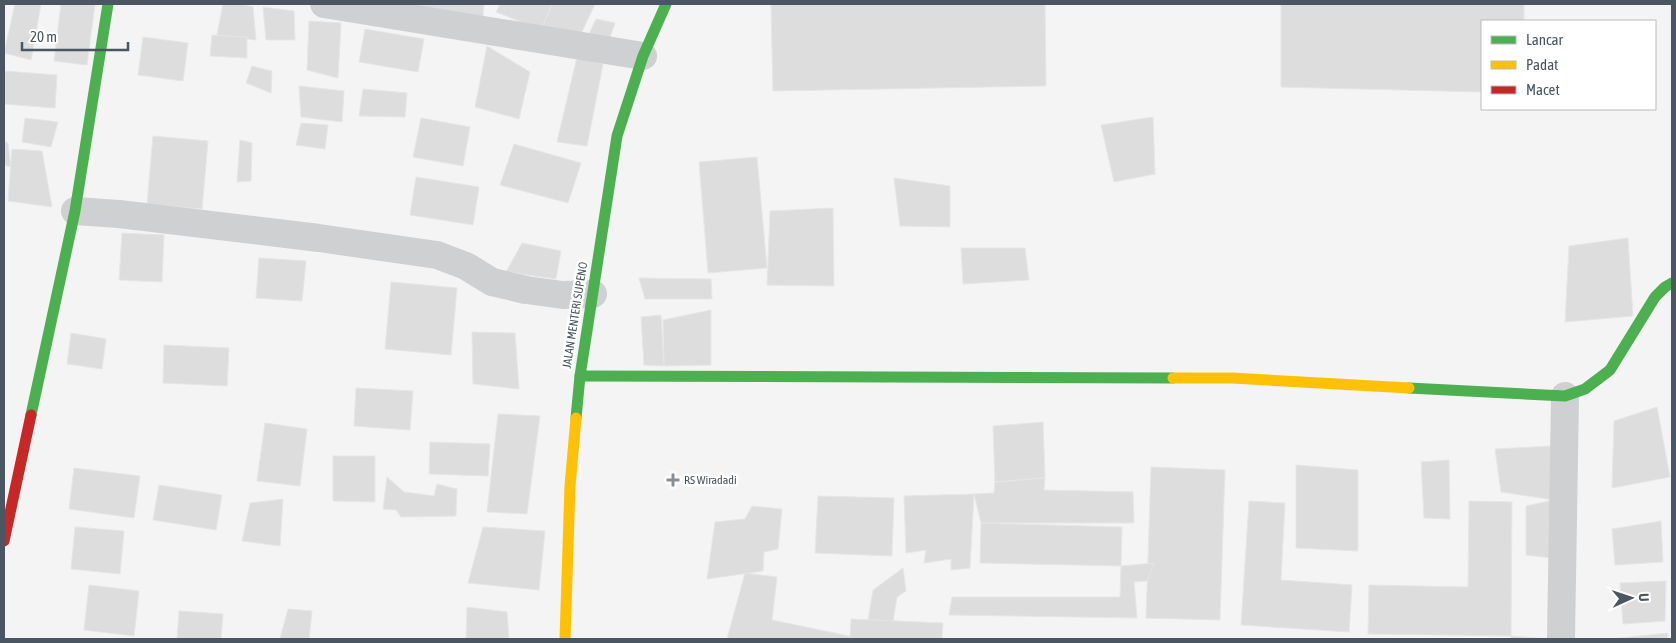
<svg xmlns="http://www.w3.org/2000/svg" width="1676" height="643" font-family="'Asap Condensed',sans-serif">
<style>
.building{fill:#ddddde;stroke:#e5e6e7}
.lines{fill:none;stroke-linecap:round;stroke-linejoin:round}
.street{stroke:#ced0d2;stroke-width:28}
.fast{stroke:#4caf50;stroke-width:11}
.slow{stroke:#ffc107;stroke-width:11}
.jam{stroke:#c62828;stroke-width:11}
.poi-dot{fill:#868d94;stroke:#fff;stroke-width:2}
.labels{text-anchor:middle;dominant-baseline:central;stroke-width:5;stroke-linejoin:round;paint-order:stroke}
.street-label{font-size:12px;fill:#4a5661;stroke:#fff}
.poi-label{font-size:12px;fill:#4a5661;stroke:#fff;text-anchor:start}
</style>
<rect width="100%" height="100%" fill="#f4f4f4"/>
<!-- building -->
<g class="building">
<polygon points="15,4 41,4 31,60 4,53"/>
<polygon points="61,4 95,4 87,65 54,61"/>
<polygon points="223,4 240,4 253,7 256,40 217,35"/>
<polygon points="414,4 484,4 482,28 411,16"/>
<polygon points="500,4 552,4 541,30 496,12"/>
<polygon points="552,4 595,4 579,38 541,30"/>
<polygon points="771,4 1045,4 1046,86 773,91"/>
<polygon points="1281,4 1524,4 1524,21 1482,21 1482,92 1281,87"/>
<polygon points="263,7 294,11 295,40 266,40"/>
<polygon points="596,19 615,23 608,43 588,36"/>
<polygon points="309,21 341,23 338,78 307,70"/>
<polygon points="365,29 424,39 418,72 359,62"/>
<polygon points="212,35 247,37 247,58 210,56"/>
<polygon points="143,37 188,43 183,81 138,75"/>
<polygon points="487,46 530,72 519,119 475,107"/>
<polygon points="577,57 603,64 587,146 557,142"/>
<polygon points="252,66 272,71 271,93 246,83"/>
<polygon points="4,71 57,75 55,108 4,104"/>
<polygon points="299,86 344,91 342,122 301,117"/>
<polygon points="363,89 407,93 405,117 359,116"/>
<polygon points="1153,117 1155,174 1114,182 1101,125"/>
<polygon points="25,118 58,122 51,147 22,142"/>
<polygon points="421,118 470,127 463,166 413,157"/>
<polygon points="301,123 328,125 325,149 296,145"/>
<polygon points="153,136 208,141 202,209 147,204"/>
<polygon points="240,140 252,143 251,181 237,182"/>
<polygon points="4,142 8,143 11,167 4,165"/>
<polygon points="514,144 581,163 568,203 500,185"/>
<polygon points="12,149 42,151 52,207 8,201"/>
<polygon points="757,157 767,268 708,273 699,162"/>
<polygon points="416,177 479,187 473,225 410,215"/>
<polygon points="894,178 950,186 950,227 900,226"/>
<polygon points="833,208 834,286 767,285 770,211"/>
<polygon points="122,233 164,235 162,282 119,280"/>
<polygon points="1628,238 1633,316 1565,322 1569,246"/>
<polygon points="522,243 561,251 556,279 506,272"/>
<polygon points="961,248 1025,248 1029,280 963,284"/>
<polygon points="259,258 306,261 302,301 256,298"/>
<polygon points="639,278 711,279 712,299 645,299"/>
<polygon points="391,282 457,288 451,355 385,349"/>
<polygon points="711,310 711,365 664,366 663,320"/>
<polygon points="661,315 664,366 644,365 641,317"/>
<polygon points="472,332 515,333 519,389 473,384"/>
<polygon points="71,333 106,339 102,369 67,364"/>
<polygon points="164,345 229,348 227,386 163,383"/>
<polygon points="356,388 413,391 410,430 354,426"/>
<polygon points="1657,407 1670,477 1612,488 1614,421"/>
<polygon points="498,414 540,416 527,514 487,512"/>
<polygon points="1043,422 1045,478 995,482 993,426"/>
<polygon points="265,423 307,429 300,486 257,481"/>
<polygon points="430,442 490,444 488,476 429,474"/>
<polygon points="1551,446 1554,500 1501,492 1495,449"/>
<polygon points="333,456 375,456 375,502 333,501"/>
<polygon points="1449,460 1450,519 1424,518 1421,462"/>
<polygon points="1296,465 1358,470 1358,551 1296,548"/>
<polygon points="1151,467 1225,470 1220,620 1146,618"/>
<polygon points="74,468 140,476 134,518 69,509"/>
<polygon points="387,477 404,492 434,496 437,484 457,489 456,516 401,517 396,510 383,509"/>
<polygon points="1045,478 1044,490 1133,492 1134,523 981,523 974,494 994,493 995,482"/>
<polygon points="159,485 222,495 216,530 153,520"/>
<polygon points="974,494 970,568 951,570 951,559 924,563 926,550 906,553 904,496"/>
<polygon points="818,496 894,498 892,556 815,553"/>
<polygon points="283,499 280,546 242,541 250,503"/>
<polygon points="1554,500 1552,558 1526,555 1526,506"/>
<polygon points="1249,501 1285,503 1281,580 1352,585 1349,632 1241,625"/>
<polygon points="1469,501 1512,502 1511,636 1368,634 1369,585 1468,587"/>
<polygon points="752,506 782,509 778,549 764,552 763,571 707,579 715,522 745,519"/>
<polygon points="1661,521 1663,562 1615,565 1612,529"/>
<polygon points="981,523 1122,527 1121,566 980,563"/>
<polygon points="75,527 124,531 120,574 71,569"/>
<polygon points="483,527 545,531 539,590 468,583"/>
<polygon points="1154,563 1147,581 1134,582 1137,618 949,615 952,597 1120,597 1121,566"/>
<polygon points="903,568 906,591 897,597 893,621 905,633 904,639 865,639 873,590"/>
<polygon points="745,573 777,577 772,620 863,639 727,639"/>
<polygon points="1666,581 1665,621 1623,624 1620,583"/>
<polygon points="89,585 139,591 134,636 84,630"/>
<polygon points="467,607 507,612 509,639 466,639"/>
<polygon points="288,609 312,611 309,639 280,639"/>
<polygon points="179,611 223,614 221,639 177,639"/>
<polygon points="851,619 943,623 942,639 850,639"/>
<polygon points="1668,633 1668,639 1610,639"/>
<polygon points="1511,636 1550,639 1510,639"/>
</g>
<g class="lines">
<!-- street -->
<g class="street">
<polyline points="324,4 643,56"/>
<polyline points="75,211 119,214 319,238 437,255 466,266 492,282 526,290 563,295 593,294"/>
<polyline points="1561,639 1565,396"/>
</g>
<!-- fast -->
<g class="fast">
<polyline points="580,376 1173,378"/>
<polyline points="1409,388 1565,396 1585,389 1610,370 1655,297 1665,287 1672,283"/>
<polyline points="31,415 75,211 108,4"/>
<polyline points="576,418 580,376 617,136 643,56 666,4"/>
</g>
<!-- slow -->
<g class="slow">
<polyline points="1173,378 1232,378 1409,388"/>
<polyline points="565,639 570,486 576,418"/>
</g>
<!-- jam -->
<polyline class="jam" points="4,541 31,415"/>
</g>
<!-- markers -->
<path class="poi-dot" d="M670.5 472.5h5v5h5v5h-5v5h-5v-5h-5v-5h5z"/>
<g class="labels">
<!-- street labels -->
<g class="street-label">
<text transform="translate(575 315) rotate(-81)">JALAN MENTERI SUPENO</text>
</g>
<!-- poi labels -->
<g class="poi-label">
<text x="684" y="480">RS Wiradadi</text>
</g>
</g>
<!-- border -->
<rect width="1676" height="643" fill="none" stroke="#4a5661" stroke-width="10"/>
<!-- legend -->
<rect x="1481" y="20" width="175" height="90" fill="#ffffff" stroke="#b7bbc0"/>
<rect x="1491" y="36" width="25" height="8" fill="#4caf50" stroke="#b7bbc0"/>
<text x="1526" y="45" font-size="15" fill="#4a5661">Lancar</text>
<rect x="1491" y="61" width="25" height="8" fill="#ffc107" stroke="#b7bbc0"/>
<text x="1526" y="70" font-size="15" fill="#4a5661">Padat</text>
<rect x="1491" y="86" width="25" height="8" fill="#c62828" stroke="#b7bbc0"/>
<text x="1526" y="95" font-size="15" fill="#4a5661">Macet</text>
<!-- north arrow -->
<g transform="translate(1631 598) rotate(87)" stroke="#ffffff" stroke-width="4" paint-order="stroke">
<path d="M0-4L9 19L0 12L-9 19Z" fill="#4a5661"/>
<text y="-8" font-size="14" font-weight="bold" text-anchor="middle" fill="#4a5661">U</text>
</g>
<!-- scale -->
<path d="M22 42v8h106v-8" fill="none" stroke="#4a5661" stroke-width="2.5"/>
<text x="30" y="42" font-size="15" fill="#4a5661" stroke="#ffffff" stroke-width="4" paint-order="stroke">20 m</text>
</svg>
